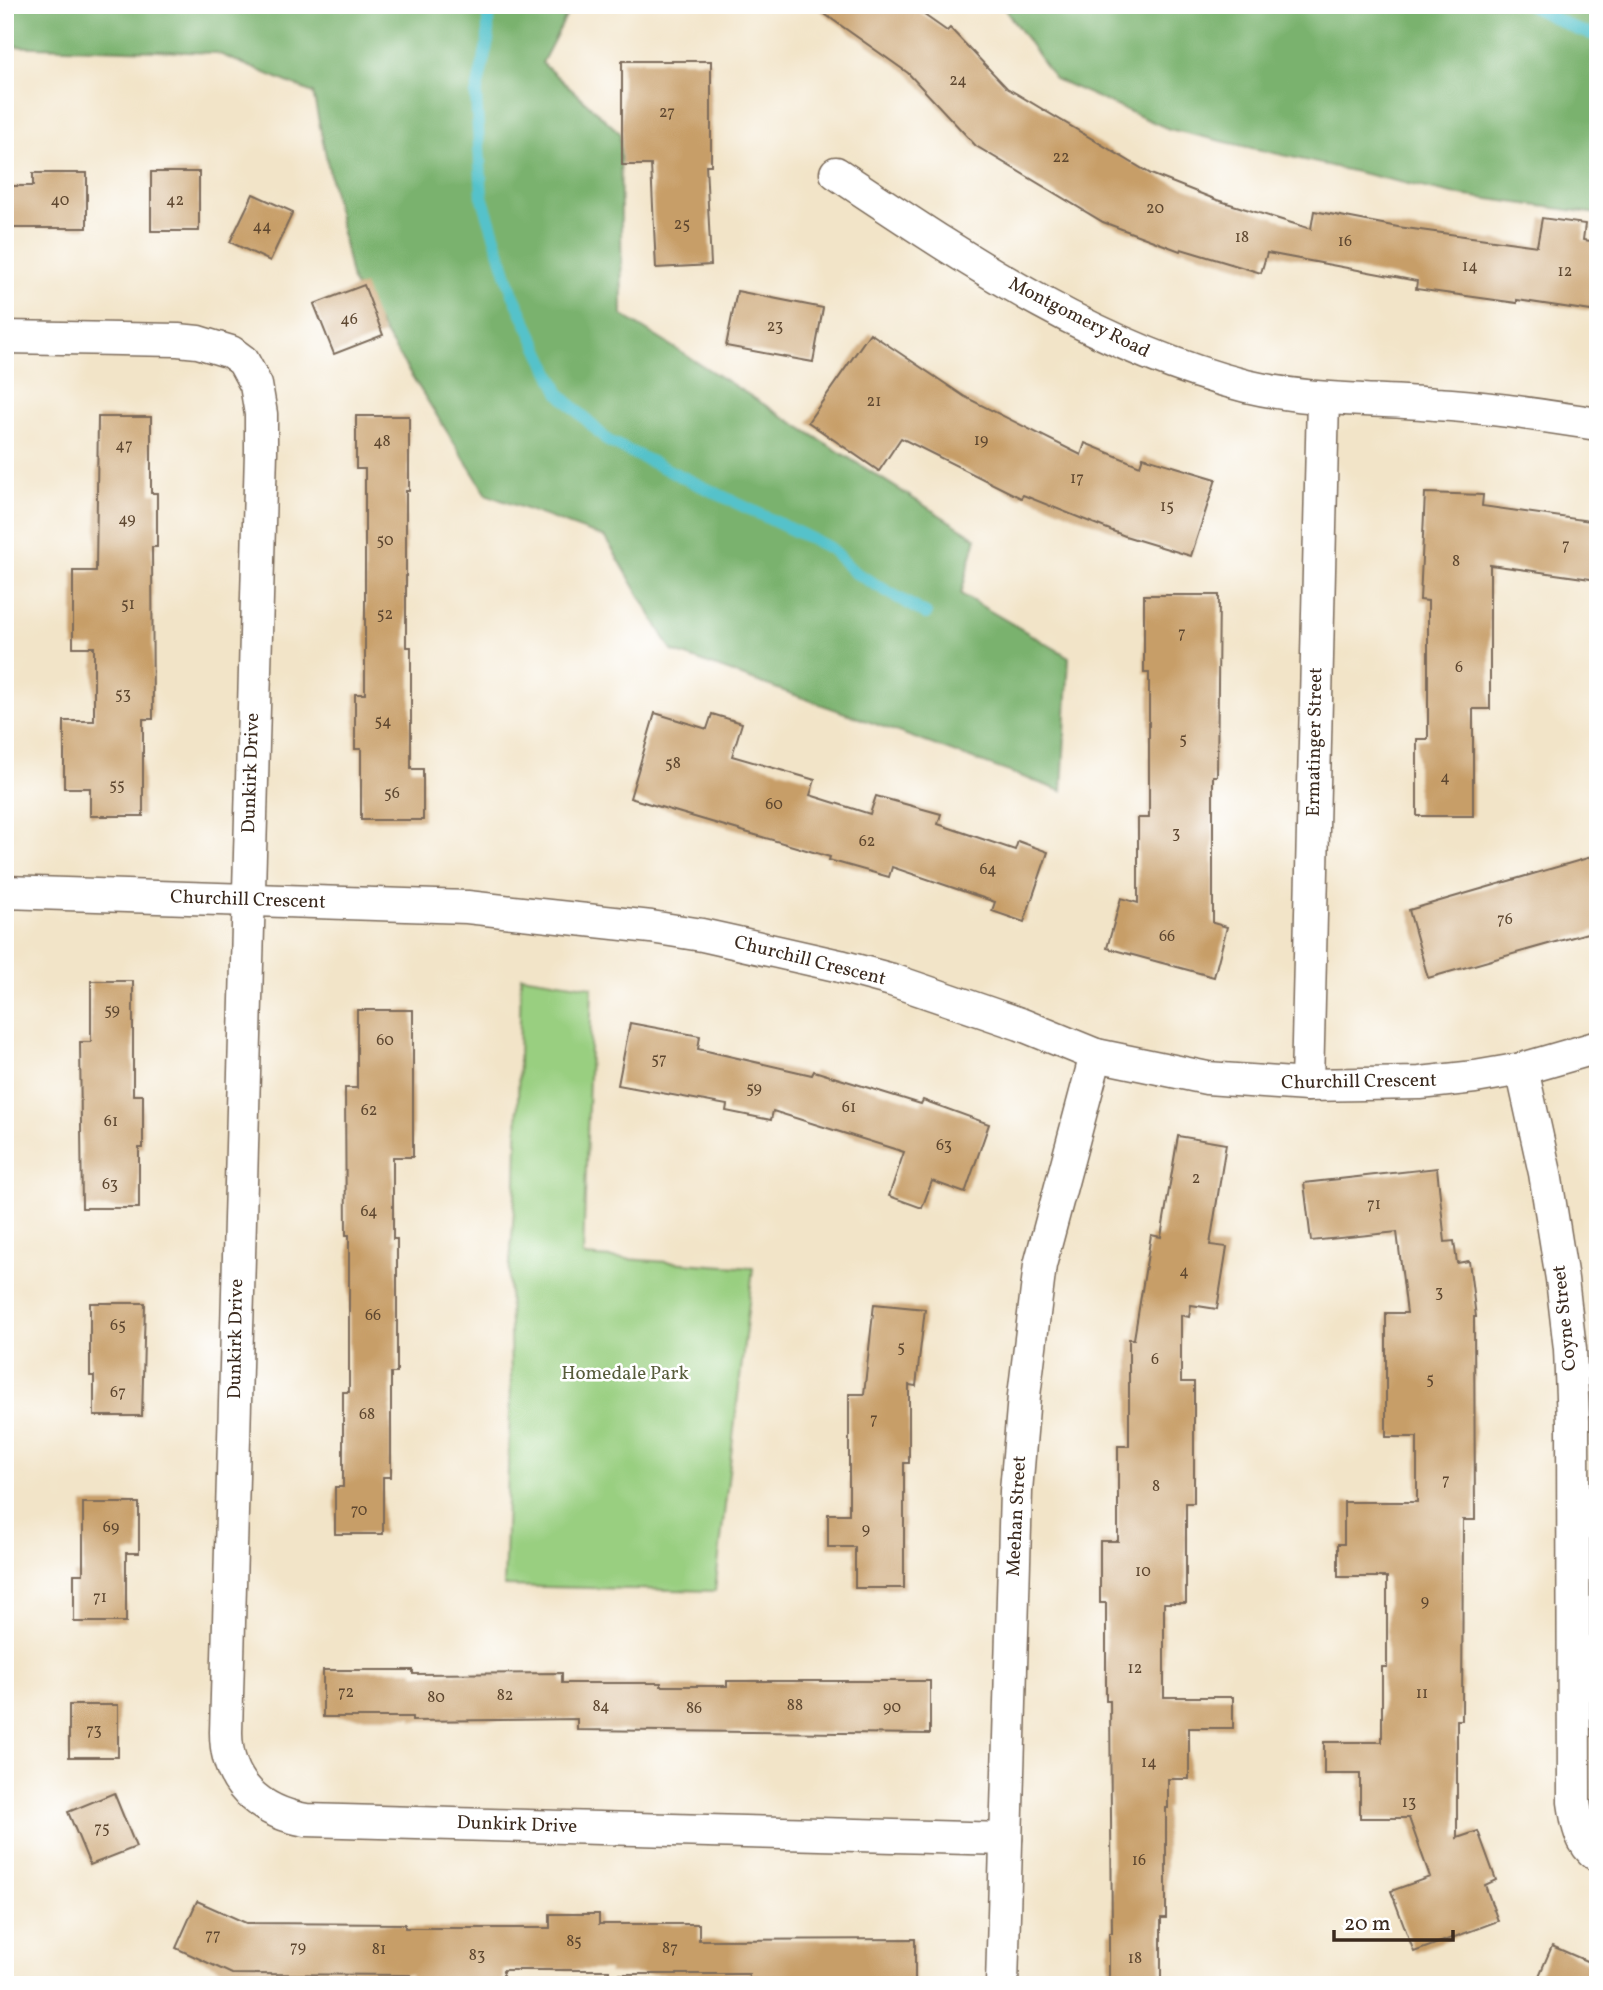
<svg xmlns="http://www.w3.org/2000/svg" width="1603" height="1990" font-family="Vollkorn,serif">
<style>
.green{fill:#99cf80;stroke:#6a7c4f;stroke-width:2}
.forest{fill:#7ab26e;stroke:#5a6e46;stroke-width:2}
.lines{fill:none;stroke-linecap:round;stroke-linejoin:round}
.stream{stroke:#54c2ca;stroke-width:12}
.building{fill:#c79e67}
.street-casing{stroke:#7b6b5a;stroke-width:35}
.street{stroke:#fff;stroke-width:32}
.labels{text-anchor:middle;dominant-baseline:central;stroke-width:5;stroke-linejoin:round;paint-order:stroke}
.number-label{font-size:16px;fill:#5e4730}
.street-label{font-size:19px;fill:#3b2a1e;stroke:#fff}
.park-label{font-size:19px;fill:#575c3b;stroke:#fff}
</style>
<rect width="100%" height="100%" fill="#fff"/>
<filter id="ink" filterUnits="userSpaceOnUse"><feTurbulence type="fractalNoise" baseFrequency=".0143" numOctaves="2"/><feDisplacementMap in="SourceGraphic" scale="14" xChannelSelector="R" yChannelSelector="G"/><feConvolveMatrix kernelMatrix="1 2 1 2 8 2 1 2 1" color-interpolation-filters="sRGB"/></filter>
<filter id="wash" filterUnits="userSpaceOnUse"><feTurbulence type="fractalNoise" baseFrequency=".00686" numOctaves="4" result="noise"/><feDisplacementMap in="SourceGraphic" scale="28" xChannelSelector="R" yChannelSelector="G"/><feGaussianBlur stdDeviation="1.57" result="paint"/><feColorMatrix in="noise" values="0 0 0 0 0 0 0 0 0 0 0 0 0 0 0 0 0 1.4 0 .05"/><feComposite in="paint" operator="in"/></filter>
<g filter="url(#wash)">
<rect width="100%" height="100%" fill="#f2e4c8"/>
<!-- green -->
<polygon class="green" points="521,976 592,987 583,1256 753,1268 715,1591 504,1586 511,1382 509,1278 516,1182"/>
<!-- forest -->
<g class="forest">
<polygon points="5,5 572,5 542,63 620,133 622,315 976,538 961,594 1069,657 1062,791 672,651 606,538 487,495 352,281 313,93 217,53 5,46"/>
<polygon points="1002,5 1598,5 1598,214 1452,194 1169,129 1055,79"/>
</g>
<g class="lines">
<!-- stream -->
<g class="stream">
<polyline points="488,5 488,41 476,95 482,196 512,292 560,394 608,441 830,548 854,572 926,614"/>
<polyline points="1528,5 1578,30 1598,36"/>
</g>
</g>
<g id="blocks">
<!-- building -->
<g class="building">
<polygon points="812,5 910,5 947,31 950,28 1007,88 1151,174 1217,200 1311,229 1314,211 1398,227 1537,246 1542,218 1585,224 1583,240 1598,242 1598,312 1517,300 1517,303 1416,289 1417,281 1267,253 1261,273 1181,249 1180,251 1103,222 976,146 908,73"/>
<polygon points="622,61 711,61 711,165 706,165 711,265 656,268 651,165 622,165"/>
<rect x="151" y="172" width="48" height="59"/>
<polygon points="33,173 87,173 87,228 5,228 5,186 33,186"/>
<polygon points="253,194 293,212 270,261 230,242"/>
<polygon points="364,285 383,335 334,354 314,304"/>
<polygon points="737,291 823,308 813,362 726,346"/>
<polygon points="870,333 965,397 1081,455 1085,443 1140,466 1143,457 1216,479 1191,556 1125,536 1023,495 1021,498 901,438 879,471 808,422"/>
<polygon points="356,416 409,416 409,491 406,491 406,647 411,647 411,769 423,769 423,820 361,820 361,749 355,749 355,694 365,694 365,469 356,469"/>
<polygon points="98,417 151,417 151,493 157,493 157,547 152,547 153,719 143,719 143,816 90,816 90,788 64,788 64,721 94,721 94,647 73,647 73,571 96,571"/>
<polygon points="1425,493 1483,495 1482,506 1598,522 1598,580 1490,565 1490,709 1473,709 1473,816 1417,816 1417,739 1428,739 1428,601 1420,600"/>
<polygon points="1144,595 1219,595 1217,776 1213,776 1213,923 1227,927 1214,977 1107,948 1121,898 1138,903 1138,818 1149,818 1149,673 1144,673"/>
<polygon points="655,713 707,729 712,714 742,723 732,756 815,780 810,795 870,814 876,796 941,814 938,824 1015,850 1018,841 1048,852 1024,922 992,911 995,902 892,867 889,877 829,860 830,857 630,798"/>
<polygon points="1598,855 1598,930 1428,978 1409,910"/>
<polygon points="91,981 133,981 133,1095 143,1095 143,1148 139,1148 139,1208 82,1208 80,1042 91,1042"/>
<polygon points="357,1010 413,1010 413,1157 393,1157 393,1239 397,1239 397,1373 391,1373 391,1477 383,1477 383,1534 335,1534 335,1487 343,1487 343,1392 349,1392 349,1235 346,1235 345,1088 357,1088"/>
<polygon points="630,1023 700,1036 698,1049 812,1075 814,1071 921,1104 923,1100 989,1124 965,1193 932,1181 922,1208 889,1196 904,1152 773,1111 771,1120 726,1111 727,1105 618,1085"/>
<polygon points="1178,1136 1226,1144 1210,1245 1227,1247 1217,1309 1191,1305 1189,1317 1181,1315 1181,1382 1194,1382 1194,1503 1186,1503 1186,1603 1164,1603 1164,1697 1233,1697 1233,1728 1189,1728 1189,1779 1168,1779 1168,1808 1166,1808 1166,1918 1161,1918 1161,1985 1109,1985 1109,1933 1112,1933 1110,1701 1106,1701 1106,1603 1100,1603 1100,1541 1118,1541 1118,1446 1129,1446 1129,1339 1134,1339 1151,1235 1161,1237"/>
<polygon points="1437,1168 1445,1242 1454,1241 1457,1263 1469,1261 1476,1317 1474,1317 1475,1520 1463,1520 1462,1720 1457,1720 1457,1838 1478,1831 1496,1880 1485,1885 1498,1921 1414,1952 1391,1891 1430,1877 1409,1818 1360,1818 1360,1774 1324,1774 1324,1742 1382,1742 1382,1667 1387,1667 1387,1577 1338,1577 1338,1544 1344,1544 1344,1502 1417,1502 1417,1437 1386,1437 1386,1313 1407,1313 1397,1232 1311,1241 1304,1183"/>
<polygon points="90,1303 145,1303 142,1416 94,1416 94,1376 90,1376"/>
<polygon points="874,1304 925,1309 916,1386 909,1385 909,1463 904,1463 904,1588 855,1588 855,1547 828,1547 828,1514 849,1514 849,1394 864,1394"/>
<polygon points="83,1503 139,1503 139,1553 126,1553 126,1622 74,1622 74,1574 83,1574"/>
<polygon points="323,1670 413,1670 413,1674 562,1673 562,1683 661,1683 661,1686 727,1686 727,1681 930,1681 930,1734 577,1730 577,1719 412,1721 412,1717 323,1717"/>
<rect x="69" y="1705" width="49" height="52"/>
<polygon points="114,1793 136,1847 90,1865 68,1812"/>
<polygon points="197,1901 246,1923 405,1924 405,1928 550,1928 550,1914 599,1914 599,1924 699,1924 699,1940 915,1939 915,1985 749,1985 749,1974 609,1974 609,1970 503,1970 503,1983 410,1983 410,1975 232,1974 176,1948"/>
<polygon points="1552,1946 1598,1966 1598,1985 1535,1985"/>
</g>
</g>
</g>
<g filter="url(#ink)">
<use href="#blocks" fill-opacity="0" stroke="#7b6b5a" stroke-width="2"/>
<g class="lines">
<!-- street casing -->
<g class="street-casing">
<g id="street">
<path d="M836,173C964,258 1095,348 1246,386C1309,401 1372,399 1435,404C1490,407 1544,416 1598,424"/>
<path d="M5,337L178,340L198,342L231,352L243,361L256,385L261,414V451L226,1732C226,1783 259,1812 306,1820L1006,1839"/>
<polyline points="5,892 467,907 651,927 702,935 840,966 892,980 1020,1024 1096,1055 1207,1078 1307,1085 1420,1083 1475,1077 1522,1069 1598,1047"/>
<path d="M1522,1069L1545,1173L1562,1279L1570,1349L1573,1421L1574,1802C1577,1823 1580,1844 1598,1856"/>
<polyline points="1307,1085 1323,399"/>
<polyline points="1002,1985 1016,1491 1024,1396 1040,1265 1096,1055"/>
</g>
</g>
<!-- street -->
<use href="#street" class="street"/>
</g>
</g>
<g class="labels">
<!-- number labels -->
<g class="number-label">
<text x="958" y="81">24</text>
<text x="667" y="113">27</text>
<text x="1061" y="158">22</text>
<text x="60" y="201">40</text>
<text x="175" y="201">42</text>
<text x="1155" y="209">20</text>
<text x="682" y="225">25</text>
<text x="262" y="227">44</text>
<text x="1242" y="238">18</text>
<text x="1345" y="242">16</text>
<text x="1470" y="267">14</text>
<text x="1565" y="272">12</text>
<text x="349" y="320">46</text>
<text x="775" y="327">23</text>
<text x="874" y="402">21</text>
<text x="981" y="441">19</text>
<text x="382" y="442">48</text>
<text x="124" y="446">47</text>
<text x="1077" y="479">17</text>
<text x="1167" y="507">15</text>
<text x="127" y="520">49</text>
<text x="385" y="541">50</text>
<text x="1566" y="546">7</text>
<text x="1456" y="562">8</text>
<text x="128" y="605">51</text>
<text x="385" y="615">52</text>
<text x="1182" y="634">7</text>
<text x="1459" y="668">6</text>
<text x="123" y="695">53</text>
<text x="383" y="722">54</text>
<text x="1183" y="740">5</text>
<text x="673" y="764">58</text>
<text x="1445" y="778">4</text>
<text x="117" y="786">55</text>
<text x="392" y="794">56</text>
<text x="774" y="805">60</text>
<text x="1176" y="834">3</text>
<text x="867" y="842">62</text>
<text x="988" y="870">64</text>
<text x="1505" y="920">76</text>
<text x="1167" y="937">66</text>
<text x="112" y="1011">59</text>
<text x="385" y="1041">60</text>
<text x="659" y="1060">57</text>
<text x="754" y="1089">59</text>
<text x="849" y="1108">61</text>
<text x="369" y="1111">62</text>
<text x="111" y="1122">61</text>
<text x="944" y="1146">63</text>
<text x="1196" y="1179">2</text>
<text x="110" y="1185">63</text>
<text x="1374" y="1205">71</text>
<text x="369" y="1212">64</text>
<text x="1184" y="1272">4</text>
<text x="1439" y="1293">3</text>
<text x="373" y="1316">66</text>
<text x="118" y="1326">65</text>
<text x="901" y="1348">5</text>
<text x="1155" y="1360">6</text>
<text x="1430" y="1380">5</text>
<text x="118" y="1393">67</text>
<text x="367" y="1415">68</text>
<text x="874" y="1420">7</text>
<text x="1446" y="1481">7</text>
<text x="1156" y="1487">8</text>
<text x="359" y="1511">70</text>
<text x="111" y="1528">69</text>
<text x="866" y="1530">9</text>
<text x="1143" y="1572">10</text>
<text x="100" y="1598">71</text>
<text x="1425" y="1602">9</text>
<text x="1135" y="1669">12</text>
<text x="346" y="1693">72</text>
<text x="1422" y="1694">11</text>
<text x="505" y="1696">82</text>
<text x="436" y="1698">80</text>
<text x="795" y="1706">88</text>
<text x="601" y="1707">84</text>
<text x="892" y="1708">90</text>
<text x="694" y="1709">86</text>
<text x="94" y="1731">73</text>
<text x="1149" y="1763">14</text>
<text x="1409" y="1803">13</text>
<text x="102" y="1829">75</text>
<text x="1139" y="1861">16</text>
<text x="213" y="1936">77</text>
<text x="574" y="1942">85</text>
<text x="298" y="1948">79</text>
<text x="670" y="1949">87</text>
<text x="379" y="1950">81</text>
<text x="477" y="1956">83</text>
<text x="1135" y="1959">18</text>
</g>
<!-- street labels -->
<g class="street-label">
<text transform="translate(1079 318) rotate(27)">Montgomery Road</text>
<text transform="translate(1315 742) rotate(-89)">Ermatinger Street</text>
<text transform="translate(251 773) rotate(-88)">Dunkirk Drive</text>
<text transform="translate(248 900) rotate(2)">Churchill Crescent</text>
<text transform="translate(810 961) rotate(14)">Churchill Crescent</text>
<text transform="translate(1359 1082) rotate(-1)">Churchill Crescent</text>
<text transform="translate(1565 1318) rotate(-96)">Coyne Street</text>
<text transform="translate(236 1339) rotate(-89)">Dunkirk Drive</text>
<text transform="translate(1017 1516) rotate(-87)">Meehan Street</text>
<text transform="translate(517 1825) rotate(2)">Dunkirk Drive</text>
</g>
<!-- park labels -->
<g class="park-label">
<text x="625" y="1374">Homedale Park</text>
</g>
</g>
<!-- margin -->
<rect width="1603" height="1990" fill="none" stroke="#fff" stroke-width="28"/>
<!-- scale -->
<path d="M1334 1930v10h119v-10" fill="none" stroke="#3b2a1e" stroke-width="3.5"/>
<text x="1344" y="1930" font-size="21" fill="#3b2a1e" stroke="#ffffff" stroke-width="5" paint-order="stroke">20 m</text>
</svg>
